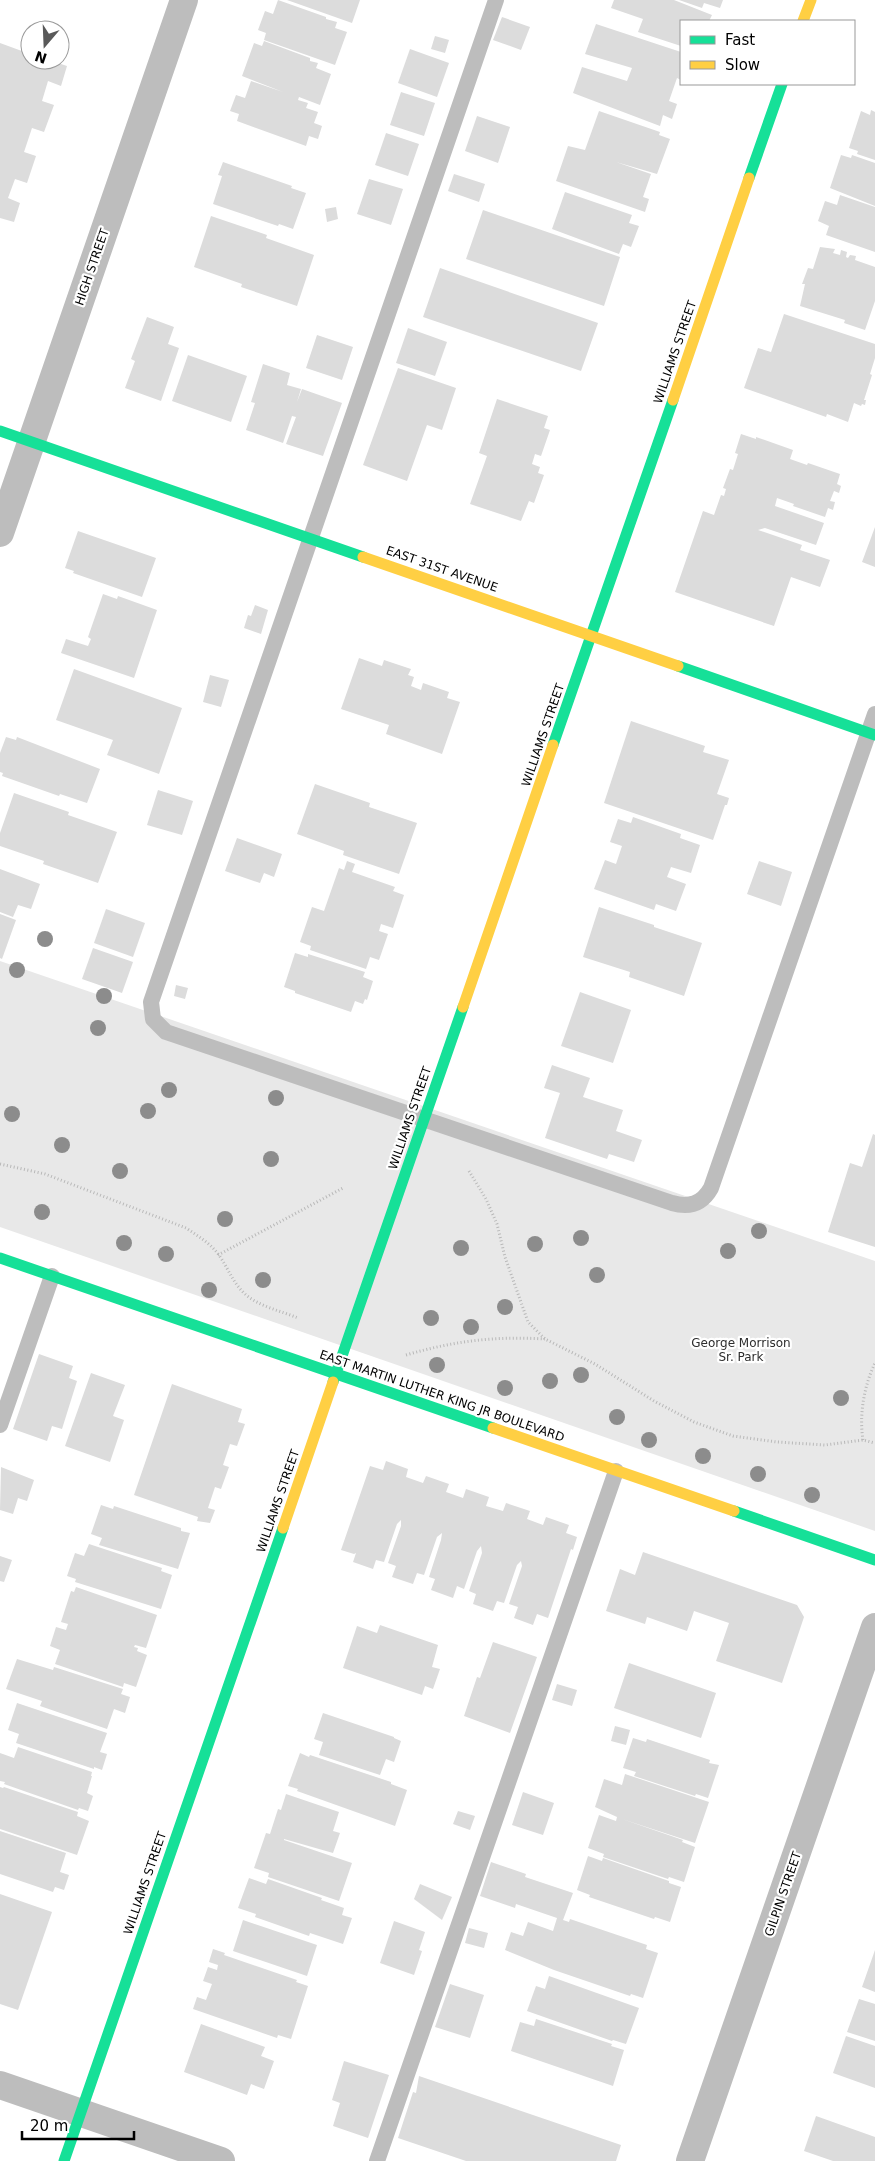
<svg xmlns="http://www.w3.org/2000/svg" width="875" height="2161" font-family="'DejaVu Sans',sans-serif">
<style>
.green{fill:#e8e8e8}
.building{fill:#dcdcdc}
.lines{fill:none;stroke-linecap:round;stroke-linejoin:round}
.path{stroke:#b8b8b8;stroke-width:3;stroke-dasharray:1 2.5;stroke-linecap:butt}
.lane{stroke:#bdbdbd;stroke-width:16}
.street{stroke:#bdbdbd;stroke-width:28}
.fast{stroke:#16e098;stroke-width:11}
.slow{stroke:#ffcf43;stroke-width:11}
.tree{fill:#8c8c8c}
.labels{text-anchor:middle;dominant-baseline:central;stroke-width:4.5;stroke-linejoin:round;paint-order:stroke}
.street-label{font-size:12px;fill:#000;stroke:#fff}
.park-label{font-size:12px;fill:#2d2d2d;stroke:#fff}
</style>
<rect width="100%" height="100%" fill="#fff"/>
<!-- green -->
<polygon class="green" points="0,961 875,1261 875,1531 0,1227"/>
<!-- building -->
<g class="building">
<polygon points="278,0 326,17 326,19 337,22 335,28 347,32 335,65 264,40 266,33 258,30 265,11 273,14"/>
<polygon points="287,0 360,0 352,23"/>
<polygon points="614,0 674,0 712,15 709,21 681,21 681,46 638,32 643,19 611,8"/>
<polygon points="679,0 723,0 720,8 704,3 702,8"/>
<polygon points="502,17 530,27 521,50 493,40"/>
<polygon points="596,24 681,52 681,80 677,78 669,101 677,104 672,119 663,115 660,126 573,93 582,67 627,81 632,68 585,54"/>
<polygon points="435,36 449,40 445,53 431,49"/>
<polygon points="264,41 310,58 310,61 318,63 316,68 331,74 320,105 299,97 298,100 308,103 306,108 318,112 314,123 322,126 318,139 309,136 306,146 237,121 239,114 230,111 236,95 245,98 251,81 283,92 242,76 254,43 262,46"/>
<polygon points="0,43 30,54 30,60 49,60 67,66 61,86 48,81 42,101 54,105 44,132 32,128 24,152 36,156 27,183 15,179 8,198 20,203 14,222 0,218"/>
<polygon points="410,49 449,63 437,97 398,83"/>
<polygon points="401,92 435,103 424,136 390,125"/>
<polygon points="871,110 875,112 875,160 857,154 858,151 849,148 861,111 870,115"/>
<polygon points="599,111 660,132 659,135 670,139 657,174 616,162 651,174 643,197 649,199 645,212 556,181 568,146 585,150"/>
<polygon points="477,116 510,127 498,163 465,151"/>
<polygon points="386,133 419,144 408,176 375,165"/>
<polygon points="841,155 851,158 852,155 875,163 875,206 830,188"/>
<polygon points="223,162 292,186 291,188 306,193 293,229 279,224 278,226 213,204 222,176 218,175"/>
<polygon points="454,174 485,184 479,202 448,191"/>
<polygon points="369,179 403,189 391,225 357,214"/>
<polygon points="565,192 632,215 629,223 639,226 631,247 623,244 619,254 552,229"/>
<polygon points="840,195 875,207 875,252 826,235 829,226 818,221 825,201 837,205"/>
<polygon points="336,207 338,219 327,222 325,209"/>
<polygon points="483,210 620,257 604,306 466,259"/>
<polygon points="211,216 267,235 266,238 314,255 297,306 241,287 242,284 194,267"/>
<polygon points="820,247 835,249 833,253 840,255 841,250 847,252 846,257 848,258 850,255 856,256 855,260 875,267 875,301 865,330 844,323 845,320 800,306 805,284 802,284 808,268 813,269"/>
<polygon points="440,268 598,323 581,371 423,317"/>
<polygon points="784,314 875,344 875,358 870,374 872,375 864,400 866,400 865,405 862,404 861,406 854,403 848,422 827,414 826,417 744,388 758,348 771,352"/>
<polygon points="147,317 174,327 168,344 179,348 161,401 125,388 135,361 131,359"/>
<polygon points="408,328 447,342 435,376 396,363"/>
<polygon points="317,335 353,347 342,380 306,368"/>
<polygon points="188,355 247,376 231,422 172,401"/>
<polygon points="263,364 290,373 287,385 301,389 297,402 302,389 342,403 323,456 286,444 296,417 292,416 283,443 246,430 255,403 251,402"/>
<polygon points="398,368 456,388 442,430 427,425 407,481 363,465"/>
<polygon points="497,399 548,416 544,428 550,430 541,456 535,454 532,464 540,467 538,473 544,475 534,503 529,501 521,521 470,504 487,456 479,453"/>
<polygon points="741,434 756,439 756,437 793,450 790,459 807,465 808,463 840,474 837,484 841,486 839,493 834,491 830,501 835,502 833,510 828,508 825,517 793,506 794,504 777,498 775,506 824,523 816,545 765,528 758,530 802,545 800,550 830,560 820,587 791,577 774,626 675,592 703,511 714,515 721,495 724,496 726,489 723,488 730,469 733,470 738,454 735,453"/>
<polygon points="875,527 875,567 862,562"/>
<polygon points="78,531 156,558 142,597 73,573 74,571 65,568"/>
<polygon points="103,594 117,599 118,596 157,610 134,678 61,653 66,639 88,646 91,639 88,637"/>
<polygon points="255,605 268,610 261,634 244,628 248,615 251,616"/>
<polygon points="359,658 382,666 384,660 411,669 408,675 414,677 411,686 421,690 423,683 449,692 447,698 460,702 442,754 386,734 389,725 341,709"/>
<polygon points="74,669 182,708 159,774 107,755 113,740 56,720"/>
<polygon points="210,675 229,680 221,707 203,702"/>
<polygon points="631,721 705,746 703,752 729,760 717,794 729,798 727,805 725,805 713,840 604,803"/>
<polygon points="6,737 16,740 17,737 100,769 87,803 60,794 59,796 2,776 3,773 0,772 0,753"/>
<polygon points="315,784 370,803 369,807 417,823 399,874 343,855 344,851 297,834"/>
<polygon points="158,790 193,801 182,835 147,825"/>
<polygon points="14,793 69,812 68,815 117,832 98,883 43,864 44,861 0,846 0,833"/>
<polygon points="633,817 681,834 680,838 700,845 691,873 671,867 667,877 686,884 676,911 656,904 654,910 594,889 605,860 616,864 622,846 610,842 618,819 631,823"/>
<polygon points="237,838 282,854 274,877 264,873 260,883 225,871"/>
<polygon points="347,861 355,864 352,872 395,887 393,891 404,895 393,928 381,924 379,931 388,934 379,960 370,957 366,969 310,950 311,946 300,942 312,907 324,911 339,868 344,870"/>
<polygon points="759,861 792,872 781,906 747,894"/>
<polygon points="0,869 40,884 31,909 18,905 13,917 0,912"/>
<polygon points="599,907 654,925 654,927 702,943 684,996 629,977 630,972 583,957"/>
<polygon points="106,909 145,923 133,957 94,943"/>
<polygon points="0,914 16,920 2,959 0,958"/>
<polygon points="93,948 133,962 122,993 82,979"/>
<polygon points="295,953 308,957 308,954 365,972 363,977 373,981 367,1000 365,999 363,1004 355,1001 351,1012 295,993 295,991 284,987"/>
<polygon points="176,985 188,988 185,999 174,996"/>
<polygon points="580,992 631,1010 613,1063 561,1046"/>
<polygon points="552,1065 590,1078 583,1097 623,1110 616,1131 642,1140 634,1162 609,1154 607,1159 545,1138 560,1093 544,1088"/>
<polygon points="873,1134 875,1135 875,1247 828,1232 850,1163 862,1167"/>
<polygon points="39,1354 73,1366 69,1378 77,1381 62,1429 52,1426 47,1441 13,1429"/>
<polygon points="91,1373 125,1385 113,1416 124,1420 110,1462 65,1446"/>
<polygon points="172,1384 242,1409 238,1422 245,1424 237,1446 230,1444 223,1465 229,1467 221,1489 215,1487 208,1508 215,1510 210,1523 197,1521 198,1517 134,1495"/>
<polygon points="386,1461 408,1469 406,1477 423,1483 426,1476 449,1484 446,1492 463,1498 466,1489 489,1497 486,1506 503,1511 506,1503 530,1511 527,1519 543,1525 546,1517 569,1525 566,1533 577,1537 573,1550 571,1549 548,1618 537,1614 533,1625 514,1618 518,1607 509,1604 522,1566 521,1561 517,1565 504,1603 497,1601 493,1611 473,1604 476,1594 469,1591 482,1553 481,1546 477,1551 464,1589 457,1586 453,1598 431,1590 435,1579 429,1577 441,1540 442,1533 437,1537 424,1575 417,1573 413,1584 392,1577 396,1566 388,1563 401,1526 401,1520 397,1524 384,1562 376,1560 373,1569 353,1562 356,1553 354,1554 341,1550 370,1466 383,1470"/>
<polygon points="1,1467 34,1480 27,1501 18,1498 13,1514 0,1510"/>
<polygon points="101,1505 113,1509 114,1506 181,1528 181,1531 190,1533 178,1569 99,1545 102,1538 91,1534"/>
<polygon points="89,1544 162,1568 161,1571 172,1575 161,1609 75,1582 76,1579 67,1576 75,1553 84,1556"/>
<polygon points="643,1552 797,1605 804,1617 782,1683 716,1661 729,1623 694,1611 687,1631 647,1617 645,1624 606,1611 620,1569 635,1575"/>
<polygon points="0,1556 12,1560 4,1582 0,1581"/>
<polygon points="76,1587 157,1615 146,1648 135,1645 134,1647 138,1648 137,1651 147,1655 136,1687 124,1683 123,1687 55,1664 60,1650 50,1646 56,1627 66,1630 68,1624 61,1622 71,1591 74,1592"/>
<polygon points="380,1625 438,1645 432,1667 440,1669 433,1689 425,1686 422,1695 343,1668 357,1626 377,1633"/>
<polygon points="493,1642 537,1657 510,1733 464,1716 477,1677 480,1678"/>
<polygon points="17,1659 53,1670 54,1667 123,1689 121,1694 130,1697 125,1713 114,1709 107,1729 40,1706 42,1701 6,1689"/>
<polygon points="629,1663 716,1693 701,1738 614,1708"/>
<polygon points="557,1684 577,1690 572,1706 552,1700"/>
<polygon points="17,1703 107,1733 100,1752 107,1754 102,1770 94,1767 94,1769 16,1743 19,1734 8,1730"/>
<polygon points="323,1713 394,1737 394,1738 401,1741 394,1762 386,1759 380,1775 319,1755 323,1742 314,1739"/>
<polygon points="615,1726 630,1730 626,1745 611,1741"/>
<polygon points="633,1738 646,1742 647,1739 710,1760 709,1763 719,1765 708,1798 696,1794 695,1796 634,1776 636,1772 623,1768"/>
<polygon points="18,1747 92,1772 91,1776 92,1776 87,1793 93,1796 88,1811 79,1808 78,1810 4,1784 5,1782 0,1781 0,1753 14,1758"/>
<polygon points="300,1753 309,1757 310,1755 391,1782 391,1784 407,1790 395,1826 297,1791 298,1789 288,1786"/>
<polygon points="625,1774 709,1802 695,1843 622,1819 683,1840 682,1842 695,1847 684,1882 669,1877 668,1879 603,1857 604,1854 588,1848 599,1815 616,1821 617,1817 595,1807 604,1779 622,1785"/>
<polygon points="0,1787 3,1788 4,1787 78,1812 77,1816 89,1821 77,1855 0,1829"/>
<polygon points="523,1792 554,1803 543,1835 512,1825"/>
<polygon points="286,1794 339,1812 333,1831 340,1833 333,1853 284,1839 284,1840 352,1863 339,1901 268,1877 269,1873 254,1868 266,1833 270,1834 278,1809 281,1810"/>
<polygon points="458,1811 475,1816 470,1830 453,1824"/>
<polygon points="0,1831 66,1853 60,1872 69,1875 64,1890 55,1887 53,1892 0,1874"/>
<polygon points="588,1856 602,1861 603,1858 669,1881 669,1883 681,1887 670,1922 655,1917 654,1919 589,1897 590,1895 577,1890"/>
<polygon points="491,1862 526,1874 525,1877 573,1893 563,1920 569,1922 570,1919 647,1945 646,1949 658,1953 643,1998 631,1994 630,1996 554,1970 505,1950 511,1932 523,1936 528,1922 553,1931 557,1918 516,1904 515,1908 480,1896"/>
<polygon points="249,1878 266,1884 268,1879 322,1898 321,1900 344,1908 342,1915 352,1918 343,1944 310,1933 309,1936 255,1917 256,1914 238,1908"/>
<polygon points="420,1884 452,1897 442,1920 414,1899"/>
<polygon points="0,1894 52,1912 18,2010 0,2004"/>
<polygon points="243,1920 317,1945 307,1976 233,1951"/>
<polygon points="394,1921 425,1932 419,1950 422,1951 414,1975 380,1963"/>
<polygon points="469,1928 488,1933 484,1948 465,1943"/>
<polygon points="213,1949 225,1953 224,1955 297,1980 296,1982 308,1986 291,2039 278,2035 277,2038 193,2009 197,1997 206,2000 212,1984 203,1981 208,1967 217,1970 218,1965 209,1962"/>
<polygon points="875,1950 875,1992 862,1987"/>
<polygon points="549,1976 639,2008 626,2044 613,2040 612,2041 527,2011 536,1986 545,1989"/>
<polygon points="450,1984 484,1995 470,2038 435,2027"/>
<polygon points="859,1999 875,2004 875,2041 847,2032"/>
<polygon points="536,2019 612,2044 611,2046 624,2050 613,2086 511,2051 520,2022 534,2026"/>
<polygon points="201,2024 265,2047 261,2056 274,2061 264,2089 251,2084 247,2095 184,2072"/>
<polygon points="846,2036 875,2046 875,2088 833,2073"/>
<polygon points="344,2061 389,2075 368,2138 333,2126 340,2103 332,2100"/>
<polygon points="419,2076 621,2145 616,2161 466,2161 398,2138 413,2092 416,2093"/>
<polygon points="816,2116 875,2137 875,2161 833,2161 804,2151"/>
</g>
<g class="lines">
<!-- path -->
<g class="path">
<path d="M0,1164L45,1174L186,1228C198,1236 210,1243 219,1255C228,1268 233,1283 245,1294C258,1306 281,1311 298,1318"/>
<polyline points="469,1171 486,1199 497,1224 505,1257 528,1322 545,1339 595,1364 654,1401 694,1422 733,1436 777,1442 825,1445 863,1440 875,1443"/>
<polyline points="218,1255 343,1188"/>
<path d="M406,1355C454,1341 494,1336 545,1339"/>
<path d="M863,1440C859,1415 864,1386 875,1363"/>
</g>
<!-- lane -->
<g class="lane">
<path d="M496,0L151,1002L153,1019L166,1032L672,1203C689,1208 702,1204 711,1188L875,714"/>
<polyline points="0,1425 52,1276"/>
<polyline points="377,2161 616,1471"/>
</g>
<!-- street -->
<g class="street">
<polyline points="0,533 184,0"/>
<polyline points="0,2085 221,2161"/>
<polyline points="690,2161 875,1627"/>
</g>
<!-- fast -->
<g class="fast">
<polyline points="749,178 782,84"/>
<polyline points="0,431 363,557"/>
<polyline points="678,666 875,735"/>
<polyline points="553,745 673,400"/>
<polyline points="0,1258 493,1428"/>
<polyline points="333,1382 463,1007"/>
<polyline points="734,1511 875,1560"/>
<polyline points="64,2161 283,1528"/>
</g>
<!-- slow -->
<g class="slow">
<polyline points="803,21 811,0"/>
<polyline points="673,400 749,178"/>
<polyline points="363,557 678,666"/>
<polyline points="463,1007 553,745"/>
<polyline points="493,1428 734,1511"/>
<polyline points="283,1528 333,1382"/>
</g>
</g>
<!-- trees -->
<g class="tree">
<circle cx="45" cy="939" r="8"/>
<circle cx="17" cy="970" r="8"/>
<circle cx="104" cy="996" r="8"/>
<circle cx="98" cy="1028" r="8"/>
<circle cx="169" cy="1090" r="8"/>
<circle cx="276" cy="1098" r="8"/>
<circle cx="148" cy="1111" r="8"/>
<circle cx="12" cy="1114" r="8"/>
<circle cx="62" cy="1145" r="8"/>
<circle cx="271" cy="1159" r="8"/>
<circle cx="120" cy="1171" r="8"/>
<circle cx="42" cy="1212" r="8"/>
<circle cx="225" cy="1219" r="8"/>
<circle cx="759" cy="1231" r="8"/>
<circle cx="581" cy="1238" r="8"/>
<circle cx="124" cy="1243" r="8"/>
<circle cx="535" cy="1244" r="8"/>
<circle cx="461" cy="1248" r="8"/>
<circle cx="728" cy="1251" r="8"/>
<circle cx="166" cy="1254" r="8"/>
<circle cx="597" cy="1275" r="8"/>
<circle cx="263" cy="1280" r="8"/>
<circle cx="209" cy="1290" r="8"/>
<circle cx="505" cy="1307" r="8"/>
<circle cx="431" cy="1318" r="8"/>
<circle cx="471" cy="1327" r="8"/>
<circle cx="437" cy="1365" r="8"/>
<circle cx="581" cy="1375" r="8"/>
<circle cx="550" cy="1381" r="8"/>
<circle cx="505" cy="1388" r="8"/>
<circle cx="841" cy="1398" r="8"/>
<circle cx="617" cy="1417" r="8"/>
<circle cx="649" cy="1440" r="8"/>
<circle cx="703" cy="1456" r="8"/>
<circle cx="758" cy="1474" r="8"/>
<circle cx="812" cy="1495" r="8"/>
</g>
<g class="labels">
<!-- street labels -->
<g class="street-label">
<text transform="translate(92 267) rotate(-71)">HIGH STREET</text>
<text transform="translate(675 352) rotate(-71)">WILLIAMS STREET</text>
<text transform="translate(442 569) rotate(19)">EAST 31ST AVENUE</text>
<text transform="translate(543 735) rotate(-71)">WILLIAMS STREET</text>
<text transform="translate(410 1118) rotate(-71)">WILLIAMS STREET</text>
<text transform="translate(442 1396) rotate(19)">EAST MARTIN LUTHER KING JR BOULEVARD</text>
<text transform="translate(278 1501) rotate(-71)">WILLIAMS STREET</text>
<text transform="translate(145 1883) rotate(-71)">WILLIAMS STREET</text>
<text transform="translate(783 1894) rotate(-71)">GILPIN STREET</text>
</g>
<!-- park labels -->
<g class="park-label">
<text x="741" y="1343">George Morrison<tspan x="741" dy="14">Sr. Park</tspan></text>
</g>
</g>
<!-- legend -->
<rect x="680" y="20" width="175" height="65" fill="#ffffff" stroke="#999999"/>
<rect x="690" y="36" width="25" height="8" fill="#16e098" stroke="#999999"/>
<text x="725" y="45" font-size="15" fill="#000000">Fast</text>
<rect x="690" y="61" width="25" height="8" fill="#ffcf43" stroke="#999999"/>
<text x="725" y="70" font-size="15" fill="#000000">Slow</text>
<!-- north arrow -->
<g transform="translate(45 45) rotate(199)"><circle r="24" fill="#ffffff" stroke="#999999"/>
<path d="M0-4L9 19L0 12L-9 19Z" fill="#595959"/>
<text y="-8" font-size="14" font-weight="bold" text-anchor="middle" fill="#000000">N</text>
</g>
<!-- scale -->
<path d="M22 2131v8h112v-8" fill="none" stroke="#000000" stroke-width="2.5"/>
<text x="30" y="2131" font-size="15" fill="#000000" stroke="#ffffff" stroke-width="4" paint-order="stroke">20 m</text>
</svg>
